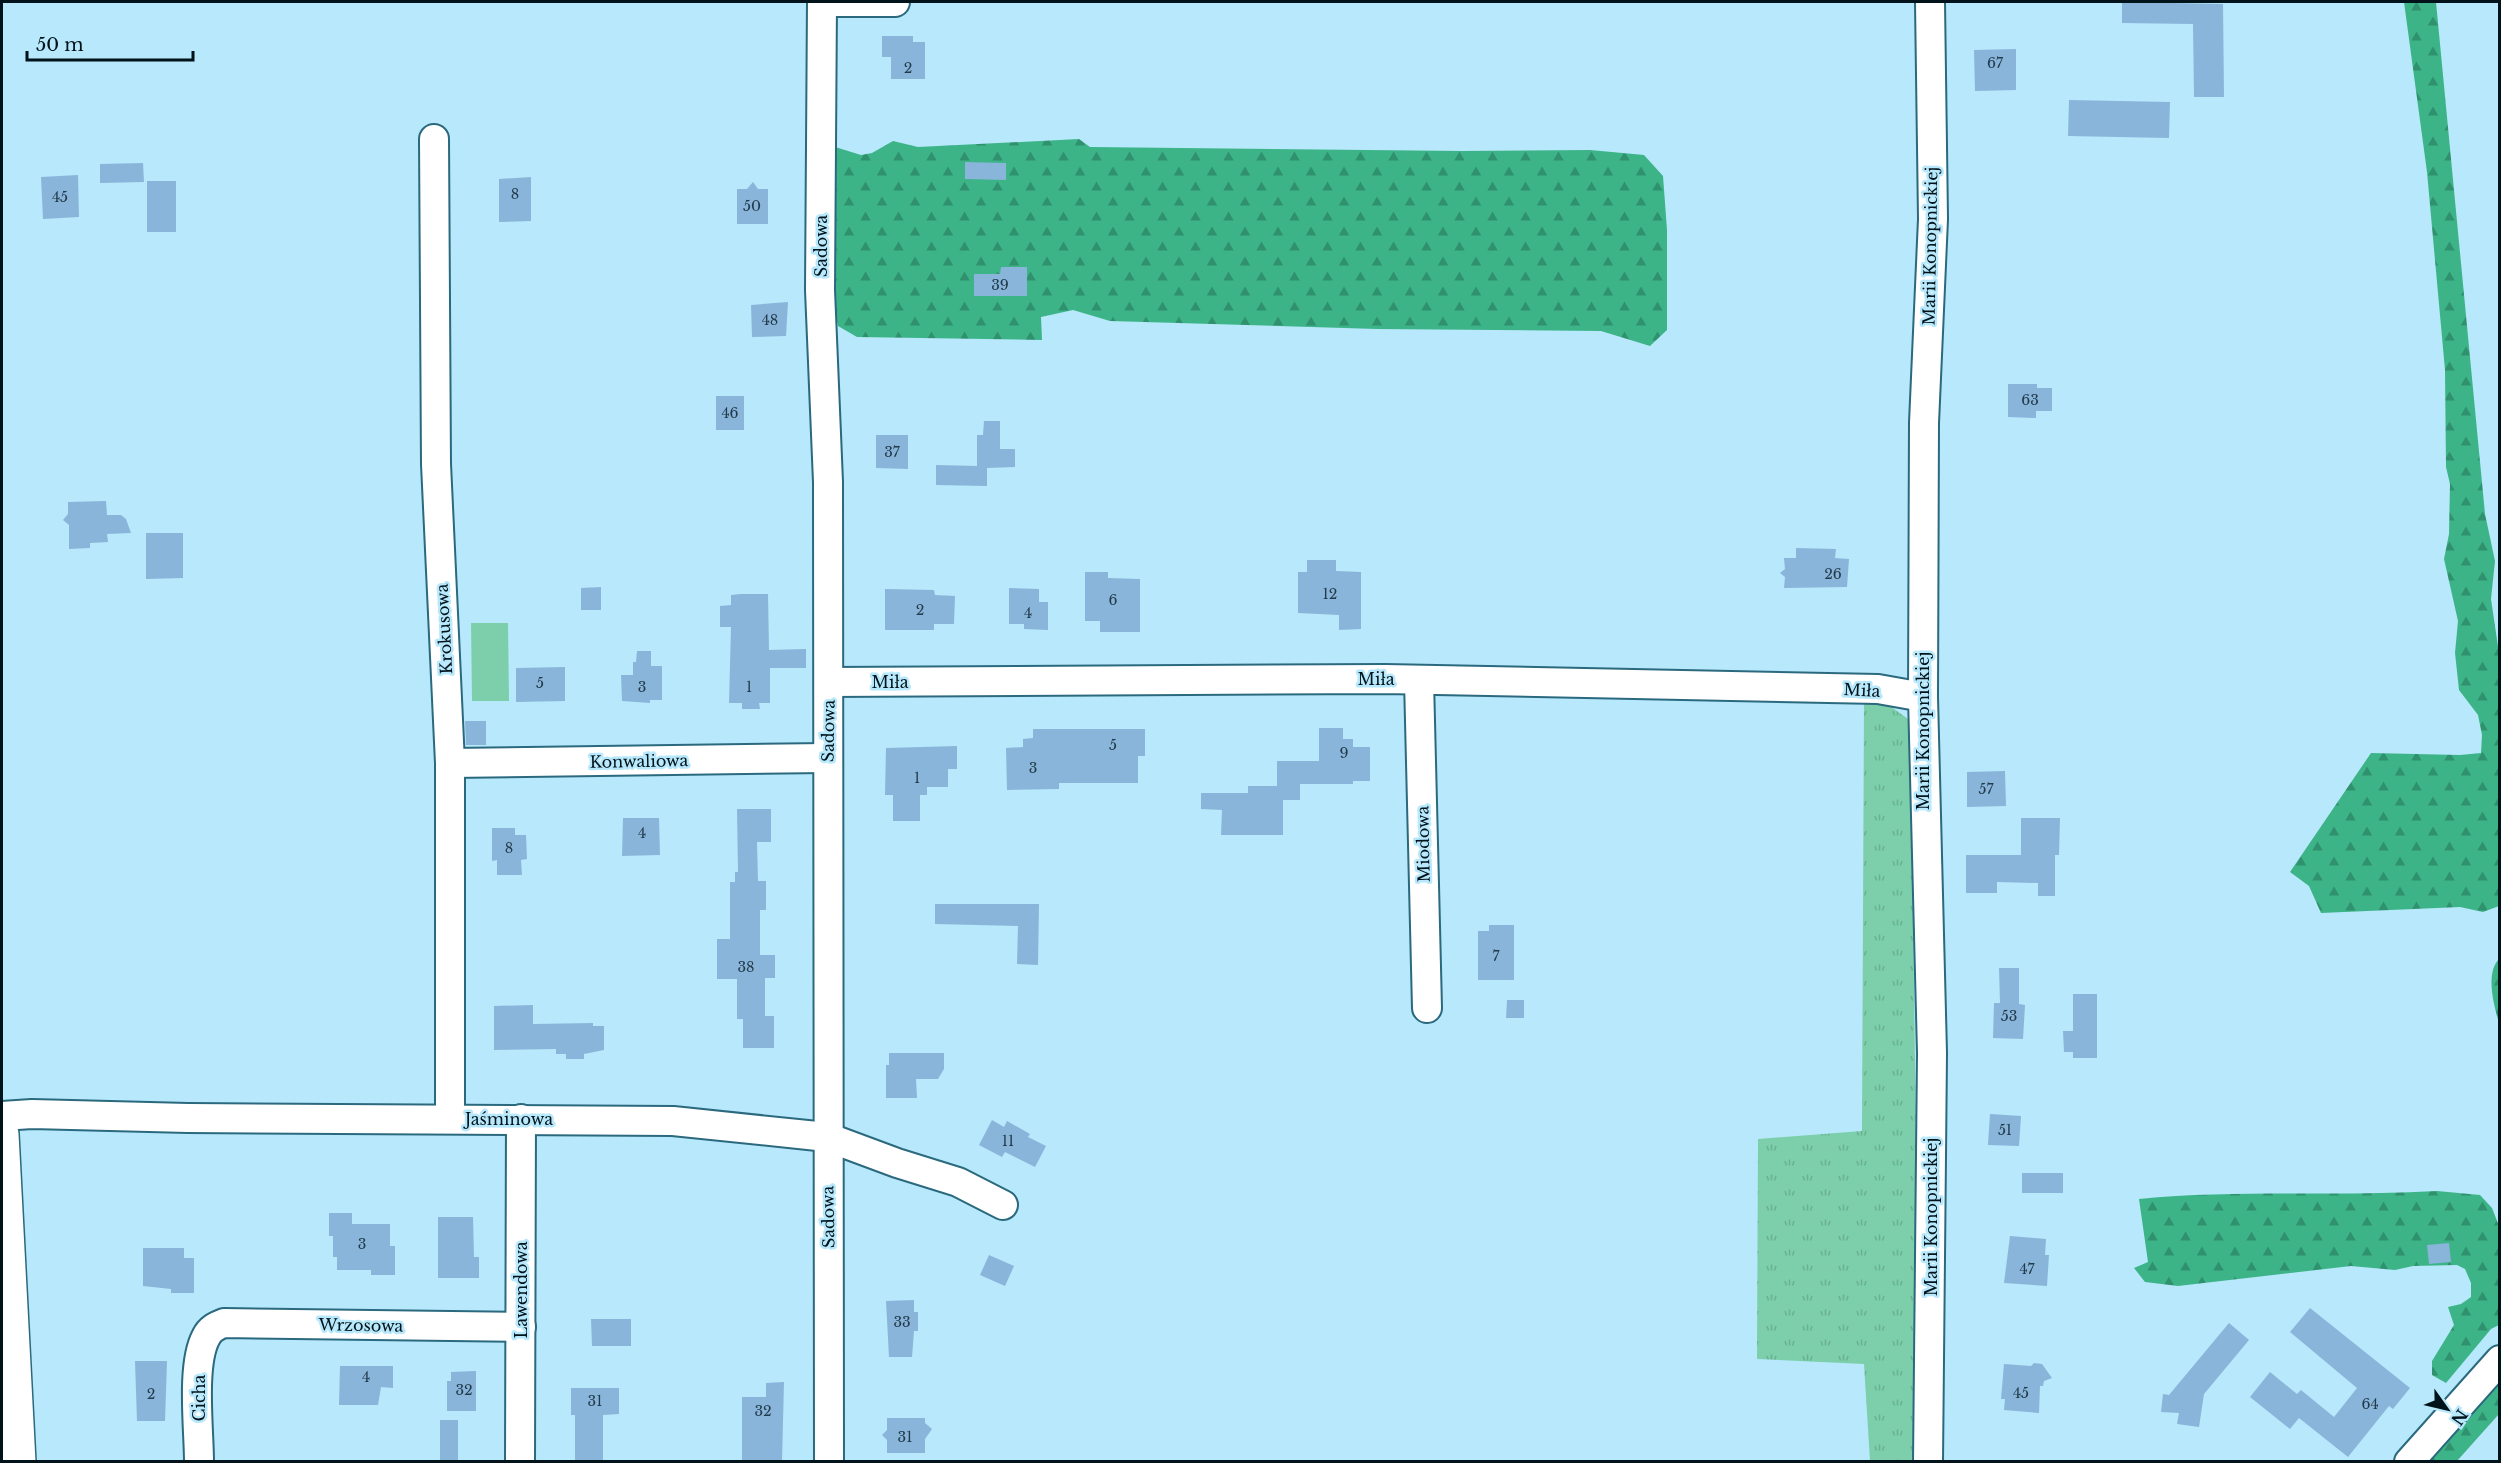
<svg xmlns="http://www.w3.org/2000/svg" width="2501" height="1463" font-family="'Libre Baskerville',serif">
<style>
.grass{fill:url(#grass-tufts)}
.forest{fill:url(#forest-firs)}
.park{fill:#7ccfaa}
.building{fill:#89b5da}
.lines{fill:none;stroke-linecap:round;stroke-linejoin:round}
.minor-casing{stroke:#2b697e;stroke-width:32}
.major-casing{stroke:#2b697e;stroke-width:36}
.minor{stroke:#fff;stroke-width:28}
.major{stroke:#fff;stroke-width:33}
.labels{text-anchor:middle;dominant-baseline:central;stroke-width:5;stroke-linejoin:round;paint-order:stroke}
.number-label{font-size:14px;fill:#223b4a}
.street-label{font-size:16px;fill:#00121a;stroke:#b7e8fb}
</style>
<defs>
<pattern id="grass-tufts" width="24" height="20" patternUnits="userSpaceOnUse" patternTransform="scale(1.5)"><rect width="24" height="20" fill="#7ccfaa"/><path d="M3 7l-1-3M5 7V3M7 7l1-3M15 17l-1-3M17 17v-4M19 17l1-3" fill="none" stroke="#69b192"/></pattern>
<pattern id="forest-firs" width="22" height="20" patternUnits="userSpaceOnUse" patternTransform="scale(1.5)"><rect width="22" height="20" fill="#3cb487"/><path d="M5 1l3.5 6h-7zM16 11l3.5 6h-7z" fill="#30916e"/></pattern>
</defs>
<rect width="100%" height="100%" fill="#b7e8fb"/>
<!-- grass -->
<polygon class="grass" points="1864,703 1886,703 1908,719 1911,748 1920,1461 1870,1461 1864,1364 1757,1359 1758,1139 1862,1131"/>
<!-- forest -->
<g class="forest">
<polygon points="2404,2 2436,2 2485,514 2495,561 2491,599 2500,660 2499,906 2483,912 2460,907 2321,913 2309,886 2290,872 2371,753 2460,755 2481,753 2482,735 2478,715 2459,690 2455,653 2458,621 2444,559 2449,534 2450,484 2446,467 2445,370 2427,172"/>
<polygon points="1079,139 1090,147 1462,151 1590,150 1644,155 1663,176 1667,230 1667,330 1650,346 1601,331 1377,329 1110,321 1073,310 1041,317 1042,340 857,337 838,326 831,295 832,146 861,155 872,153 893,141 918,147"/>
<path d="M2499,959V1023C2494,1006 2485,973 2499,959Z"/>
<path d="M2437,1191L2480,1195L2492,1208L2499,1226V1325L2491,1329L2446,1383L2432,1375V1361L2454,1325L2448,1307L2461,1304L2471,1297V1283L2465,1269L2457,1265L2413,1266L2395,1270L2351,1266L2178,1286L2145,1282L2134,1268L2148,1262L2139,1199C2238,1189 2338,1197 2437,1191Z"/>
<polygon points="2499,1383 2499,1414 2457,1461 2430,1461"/>
</g>
<!-- park -->
<polygon class="park" points="471,623 508,623 509,701 472,701"/>
<!-- building -->
<g class="building">
<polygon points="2122,2 2223,4 2224,97 2194,97 2193,24 2122,23"/>
<polygon points="882,36 913,36 913,42 925,42 925,79 891,79 891,57 882,57"/>
<polygon points="2016,49 2016,90 1975,91 1974,50"/>
<polygon points="2069,100 2170,102 2169,138 2068,136"/>
<polygon points="965,162 1006,163 1006,180 965,179"/>
<polygon points="143,163 144,182 100,183 100,164"/>
<polygon points="78,175 79,217 43,219 41,177"/>
<polygon points="531,177 531,221 499,222 499,179"/>
<rect x="147" y="181" width="29" height="51"/>
<polygon points="753,182 758,189 768,189 768,224 737,224 737,189 747,189"/>
<polygon points="1001,267 1027,267 1027,296 974,296 974,274 1000,274"/>
<polygon points="788,302 786,336 752,337 751,305"/>
<polygon points="2008,384 2037,384 2037,388 2052,388 2052,411 2036,411 2036,418 2008,417"/>
<rect x="716" y="396" width="28" height="34"/>
<polygon points="984,421 1000,421 1000,449 1015,449 1015,467 987,468 987,486 936,485 936,465 977,466 977,435 983,435"/>
<polygon points="876,435 908,435 908,469 876,468"/>
<polygon points="106,501 107,515 121,515 126,519 131,533 107,534 108,542 90,543 90,548 69,549 69,525 63,520 68,514 68,502"/>
<polygon points="146,533 183,533 183,578 146,579"/>
<polygon points="1796,548 1836,549 1835,558 1849,559 1847,587 1784,588 1785,577 1780,573 1785,569 1784,558 1796,558"/>
<polygon points="1307,560 1336,560 1336,571 1361,572 1361,629 1339,630 1339,615 1298,613 1298,572 1307,572"/>
<polygon points="1085,572 1108,572 1108,578 1140,579 1140,632 1100,632 1100,621 1085,621"/>
<polygon points="601,587 601,610 581,610 581,588"/>
<polygon points="1009,588 1039,589 1039,602 1048,602 1048,630 1024,629 1024,624 1009,624"/>
<polygon points="885,589 934,590 935,595 955,596 954,624 934,624 934,630 885,630"/>
<polygon points="741,594 768,594 769,650 806,649 806,668 770,668 770,703 759,703 760,709 742,709 742,703 729,703 731,627 720,627 720,606 731,605 731,595"/>
<polygon points="637,651 651,651 651,666 662,666 662,700 650,700 650,703 622,701 621,675 633,675 633,662 636,662"/>
<polygon points="565,667 565,701 516,702 516,668"/>
<polygon points="465,721 486,721 486,745 466,745"/>
<polygon points="1319,728 1343,728 1343,739 1353,739 1353,747 1370,747 1370,781 1353,781 1353,784 1300,784 1300,800 1283,800 1283,835 1221,835 1222,810 1201,809 1201,793 1248,793 1248,786 1277,786 1277,761 1319,761"/>
<polygon points="1033,729 1145,729 1145,756 1138,756 1138,783 1059,783 1059,789 1007,790 1006,748 1023,747 1023,739 1033,738"/>
<polygon points="957,746 957,769 948,769 948,787 927,787 927,795 920,795 920,821 893,821 893,795 885,795 886,748"/>
<polygon points="2005,771 2006,806 1967,807 1967,772"/>
<polygon points="737,809 771,809 771,842 757,842 758,881 766,881 766,910 760,910 760,955 775,955 775,978 765,978 765,1016 774,1016 774,1048 743,1048 743,1019 737,1019 737,979 717,979 717,939 730,939 730,882 735,882 735,872 738,872"/>
<polygon points="623,818 659,818 660,855 622,856"/>
<polygon points="2021,818 2060,818 2059,855 2055,855 2055,896 2038,896 2038,883 1997,882 1997,893 1966,893 1966,855 2021,855"/>
<polygon points="492,828 515,828 515,835 526,835 527,859 521,860 522,875 497,875 497,860 492,861"/>
<polygon points="935,904 1039,904 1038,965 1017,964 1018,926 935,924"/>
<polygon points="1489,925 1514,925 1514,980 1478,980 1478,931 1489,931"/>
<polygon points="1999,968 2019,968 2019,1004 2025,1005 2023,1039 1993,1038 1994,1003 2000,1003"/>
<polygon points="2073,994 2097,994 2097,1058 2073,1058 2073,1052 2064,1052 2063,1031 2073,1031"/>
<polygon points="1507,1000 1524,1000 1524,1018 1506,1018"/>
<polygon points="533,1005 533,1024 593,1023 593,1026 604,1026 604,1050 584,1054 584,1059 566,1059 566,1054 556,1054 556,1049 494,1050 494,1006"/>
<polygon points="889,1053 944,1053 944,1069 938,1079 916,1079 917,1098 886,1098 886,1065 889,1065"/>
<polygon points="1990,1114 2021,1116 2019,1146 1988,1145"/>
<polygon points="992,1120 1004,1127 1007,1121 1030,1134 1028,1137 1046,1146 1035,1167 1005,1152 1002,1157 979,1145"/>
<rect x="2022" y="1173" width="41" height="20"/>
<polygon points="329,1213 352,1213 352,1224 390,1224 390,1246 395,1246 395,1275 371,1275 371,1270 337,1270 337,1257 333,1257 333,1236 329,1236"/>
<polygon points="438,1217 473,1217 474,1257 479,1257 479,1278 438,1278"/>
<polygon points="2010,1236 2046,1239 2045,1255 2049,1255 2047,1286 2004,1283"/>
<polygon points="2449,1243 2451,1262 2429,1264 2427,1245"/>
<polygon points="143,1248 184,1248 184,1258 194,1258 194,1293 171,1293 171,1289 143,1286"/>
<polygon points="989,1255 1014,1266 1005,1286 980,1275"/>
<polygon points="914,1300 914,1312 918,1312 918,1331 914,1331 912,1357 889,1357 886,1301"/>
<polygon points="2310,1308 2410,1388 2393,1409 2389,1406 2348,1457 2299,1418 2290,1429 2250,1397 2270,1372 2297,1394 2301,1390 2334,1417 2357,1388 2290,1332"/>
<polygon points="591,1319 631,1319 631,1346 592,1346"/>
<polygon points="2229,1323 2249,1340 2204,1394 2199,1427 2177,1424 2179,1413 2161,1412 2163,1394 2169,1395"/>
<polygon points="135,1361 167,1361 165,1421 137,1421"/>
<polygon points="2034,1363 2042,1364 2052,1378 2044,1381 2043,1386 2040,1386 2039,1413 2004,1410 2005,1399 2001,1399 2004,1364 2031,1366"/>
<polygon points="340,1366 393,1366 393,1388 381,1387 378,1405 339,1405"/>
<polygon points="476,1371 476,1411 447,1411 447,1381 451,1381 451,1372"/>
<polygon points="784,1382 782,1461 742,1461 742,1397 766,1397 766,1383"/>
<polygon points="571,1388 619,1388 619,1414 603,1415 603,1461 575,1461 575,1415 571,1415"/>
<polygon points="887,1418 925,1418 925,1423 932,1429 925,1439 925,1453 887,1453 887,1440 882,1435 887,1430"/>
<rect x="440" y="1420" width="18" height="41"/>
</g>
<g class="lines">
<!-- minor casing -->
<g class="minor-casing">
<g id="minor">
<polyline points="822,2 820,290 828,482 829,1462"/>
<polyline points="822,2 895,2"/>
<polyline points="434,139 436,464 450,763 450,1119"/>
<polyline points="1419,680 1427,1008"/>
<polyline points="829,682 1385,679 1878,689 1923,697"/>
<polyline points="450,763 827,758"/>
<polyline points="2,1116 32,1114 188,1118 673,1121 827,1137 897,1163 958,1182 1003,1205"/>
<path d="M199,1462C199,1429 191,1365 206,1337C210,1329 216,1326 224,1323L521,1327"/>
<polyline points="520,1462 521,1119"/>
<polyline points="1928,1462 1932,1053 1923,697 1924,423 1933,219 1930,2"/>
<polyline points="2409,1462 2500,1360"/>
</g>
</g>
<!-- major casing -->
<g class="major-casing">
<polyline id="major" points="2,1134 19,1462"/>
</g>
<!-- minor -->
<use href="#minor" class="minor"/>
<!-- major -->
<use href="#major" class="major"/>
</g>
<g class="labels">
<!-- number labels -->
<g class="number-label">
<text x="1995" y="63">67</text>
<text x="908" y="68">2</text>
<text x="515" y="194">8</text>
<text x="60" y="197">45</text>
<text x="752" y="206">50</text>
<text x="1000" y="285">39</text>
<text x="770" y="320">48</text>
<text x="2030" y="400">63</text>
<text x="730" y="413">46</text>
<text x="892" y="452">37</text>
<text x="1833" y="574">26</text>
<text x="1330" y="594">12</text>
<text x="1113" y="600">6</text>
<text x="920" y="610">2</text>
<text x="1028" y="613">4</text>
<text x="540" y="683">5</text>
<text x="642" y="687">3</text>
<text x="749" y="687">1</text>
<text x="1113" y="745">5</text>
<text x="1344" y="753">9</text>
<text x="1033" y="768">3</text>
<text x="917" y="778">1</text>
<text x="1986" y="789">57</text>
<text x="642" y="833">4</text>
<text x="509" y="848">8</text>
<text x="1496" y="956">7</text>
<text x="746" y="967">38</text>
<text x="2009" y="1016">53</text>
<text x="2005" y="1130">51</text>
<text x="1008" y="1141">11</text>
<text x="362" y="1244">3</text>
<text x="2027" y="1269">47</text>
<text x="902" y="1322">33</text>
<text x="366" y="1377">4</text>
<text x="464" y="1390">32</text>
<text x="2021" y="1393">45</text>
<text x="151" y="1394">2</text>
<text x="595" y="1401">31</text>
<text x="2370" y="1404">64</text>
<text x="763" y="1411">32</text>
<text x="905" y="1437">31</text>
</g>
<!-- street labels -->
<g class="street-label">
<text transform="translate(821 246) rotate(-90)">Sadowa</text>
<text transform="translate(1930 246) rotate(-89)">Marii Konopnickiej</text>
<text transform="translate(444 629) rotate(-93)">Krokusowa</text>
<text x="1376" y="679">Miła</text>
<text x="890" y="682">Miła</text>
<text transform="translate(1862 690) rotate(3)">Miła</text>
<text transform="translate(828 731) rotate(-89)">Sadowa</text>
<text transform="translate(1923 731) rotate(-90)">Marii Konopnickiej</text>
<text transform="translate(639 761) rotate(-1)">Konwaliowa</text>
<text transform="translate(1423 844) rotate(-91)">Miodowa</text>
<text x="509" y="1119">Jaśminowa</text>
<text transform="translate(828 1217) rotate(-91)">Sadowa</text>
<text transform="translate(1931 1217) rotate(-90)">Marii Konopnickiej</text>
<text transform="translate(521 1290) rotate(-90)">Lawendowa</text>
<text transform="translate(361 1325) rotate(1)">Wrzosowa</text>
<text transform="translate(199 1398) rotate(-90)">Cicha</text>
</g>
</g>
<!-- border -->
<rect width="2501" height="1463" fill="none" stroke="#00121a" stroke-width="6"/>
<!-- north arrow -->
<g transform="translate(2447 1409) rotate(124)" stroke="#b7e8fb" stroke-width="4.5" paint-order="stroke">
<path d="M0-4.5L10 22L0 15L-10 22Z" fill="#00121a"/>
<text y="-9" font-size="16" font-weight="bold" text-anchor="middle" fill="#00121a">N</text>
</g>
<!-- scale -->
<path d="M27 51v9h166v-9" fill="none" stroke="#00121a" stroke-width="3"/>
<text x="36" y="51" font-size="18" fill="#00121a" stroke="#b7e8fb" stroke-width="4.5" paint-order="stroke">50 m</text>
</svg>
